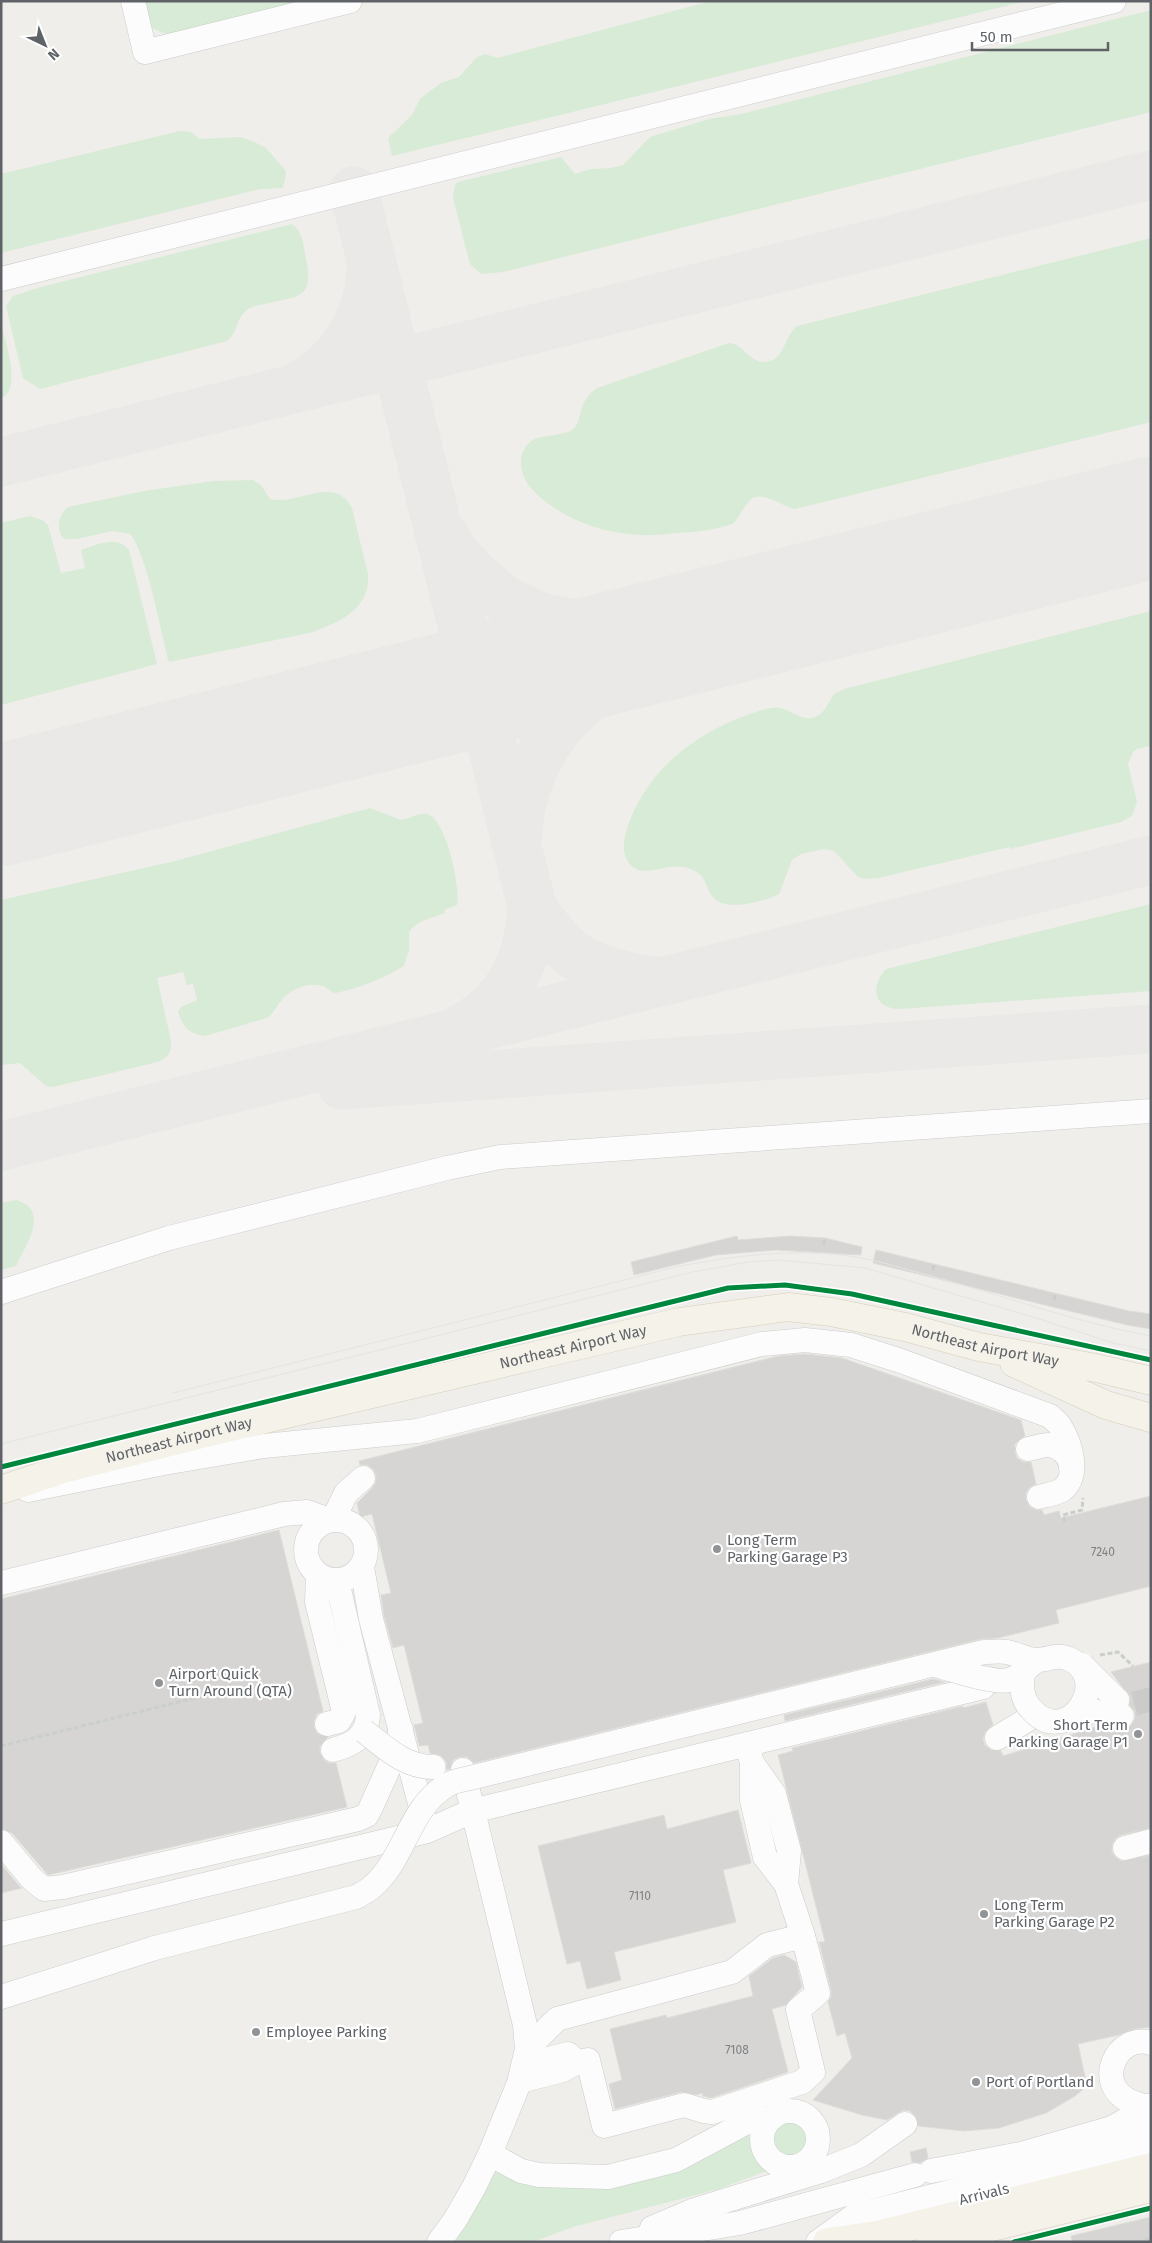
<svg xmlns="http://www.w3.org/2000/svg" width="1152" height="2243" font-family="'Fira Sans',sans-serif">
<style>
.green{fill:#d8ebd6}
.lines{fill:none;stroke-linecap:round;stroke-linejoin:round}
.taxiway{stroke:#eae9e7;stroke-width:49}
.runway{stroke:#eae9e7;stroke-width:122}
.building{fill:#d6d5d3;stroke:#deddd9}
.minor-tunnel{stroke:#cbcbca;stroke-width:24;stroke-dasharray:24 12;stroke-linecap:butt}
.minor-casing{stroke:#cbcccc;stroke-width:25}
.major-casing{stroke:#d7ceb8;stroke-width:29}
.path{stroke:#cacfcc;stroke-width:3;stroke-dasharray:5 2.5;stroke-linecap:butt}
.minor{stroke:#fdfcfc;stroke-width:24}
.major{stroke:#f4f2e9;stroke-width:28}
.tram{stroke:#e4e4e4;stroke-width:1}
.minor-bridge-casing{stroke:#cbcccc;stroke-width:25;stroke-linecap:butt}
.minor-bridge{stroke:#fdfcfc;stroke-width:24}
.cycleway-casing{stroke:#fff;stroke-width:8}
.cycleway{stroke:#00873e;stroke-width:5}
.poi-dot{fill:#919496;stroke:#fff;stroke-width:2}
.labels{text-anchor:middle;dominant-baseline:central;stroke-width:4.5;stroke-linejoin:round;paint-order:stroke}
.number-label{font-size:12px;fill:#7e8184}
.street-label{font-size:15px;fill:#5f6368;stroke:#fff}
.poi-label{font-size:15px;fill:#5f6368;stroke:#fff;text-anchor:start}
</style>
<rect width="100%" height="100%" fill="#efeeea"/>
<!-- green -->
<g class="green">
<polygon points="143,1 337,1 179,36 163,33 150,27"/>
<polygon points="711,1 1026,1 392,156 388,138 412,115 420,99 430,91 441,83 459,77 477,57 485,54 497,58"/>
<polygon points="1151,10 1151,112 503,272 481,274 470,264 453,198 455,185 458,182 561,157 575,174 590,169 611,168 623,165 650,137 709,119 741,114"/>
<polygon points="180,131 191,132 199,139 240,137 252,141 265,147 286,171 285,181 282,188 260,189 1,253 1,174"/>
<path d="M292,224C303,232 303,244 306,258C314,300 300,295 265,304C259,305 252,306 247,310C235,319 239,331 227,341L40,389L23,378L6,306L13,296L41,287Z"/>
<path d="M1151,238V422L795,509C783,507 761,489 750,500C744,507 739,516 734,523C717,530 696,532 678,533C665,534 652,536 640,535C599,533 557,517 530,487C522,477 517,460 525,448C535,431 559,439 573,429C583,422 576,402 597,388L729,343C744,344 750,363 765,362C785,361 784,336 797,326Z"/>
<path d="M1,324C5,341 23,390 1,398Z"/>
<path d="M253,480L261,485L270,499C298,506 334,474 352,508L368,574C371,609 338,624 309,633L169,662C161,633 147,554 130,534L112,531L77,539H64C55,530 59,514 68,507L144,491L213,481Z"/>
<path d="M30,516L42,520L48,525L61,573L85,568L81,550C97,545 116,534 129,550L157,664L1,705V523Z"/>
<path d="M1151,611V746L1137,749L1133,752L1128,764L1137,802L1132,816L1121,822L1010,849V847L878,878L864,879L857,876L834,851L824,849L801,854L792,860L779,894C763,902 723,913 712,896C706,887 705,876 695,871C670,858 649,879 633,867C621,857 623,842 627,829C645,771 695,733 750,714C759,711 771,706 780,708C792,710 802,722 815,717C826,713 828,702 834,694C838,691 844,689 848,688Z"/>
<path d="M370,808L401,820C409,819 419,812 427,814C446,818 461,888 457,905L444,910L445,913C431,919 419,919 409,932V950L404,966C384,978 358,989 335,993C331,992 328,989 325,987C310,981 292,988 282,1000C276,1006 275,1012 267,1018L205,1036C189,1034 183,1027 178,1012L181,1007L197,1000L193,984L187,985L183,972L157,978L171,1041C172,1053 168,1057 158,1062L53,1087L46,1086L20,1063L1,1065V900L175,861Z"/>
<path d="M1151,904V991L900,1009C873,1009 870,986 886,969Z"/>
<path d="M16,1200C51,1210 26,1245 16,1266L1,1270V1203Z"/>
<circle cx="790" cy="2138" r="17"/>
<polygon points="740,2134 755,2138 760,2156 769,2166 769,2170 719,2189 573,2227 533,2242 457,2242 457,2236 497,2164 555,2179"/>
</g>
<g class="lines">
<!-- taxiway -->
<g class="taxiway">
<path d="M354,191L532,906C565,960 593,972 654,981"/>
<path d="M302,384C345,360 369,317 371,269"/>
<polyline points="1,462 1151,175"/>
<path d="M445,537L454,553L479,579L506,601L540,617L589,627L641,629L724,625C637,663 546,699 522,803C519,812 519,823 518,833"/>
<path d="M462,1028C511,1002 529,959 532,906"/>
<polyline points="342,1085 1151,1029"/>
<polyline points="1,1146 1151,860"/>
</g>
<!-- runway -->
<polyline class="runway" points="1,805 1151,518"/>
</g>
<!-- building -->
<g class="building">
<polygon points="737,1236 738,1240 790,1236 825,1238 862,1247 861,1255 776,1250 716,1255 634,1275 631,1262"/>
<polygon points="876,1250 1129,1311 1151,1314 1151,1329 1127,1325 873,1263"/>
<polygon points="805,1354 842,1358 1021,1420 1025,1436 1015,1444 1015,1452 1017,1458 1023,1462 1031,1462 1036,1484 1029,1488 1026,1493 1026,1500 1030,1507 1036,1510 1042,1510 1044,1515 1059,1511 1061,1518 1151,1496 1151,1586 1056,1610 1059,1623 998,1638 981,1639 474,1763 467,1757 459,1757 453,1760 450,1769 446,1770 446,1762 441,1756 430,1753 428,1745 419,1746 414,1725 423,1723 404,1645 393,1648 384,1616 381,1595 391,1593 372,1514 360,1517 357,1503 372,1488 376,1482 376,1475 373,1469 367,1465 360,1465 359,1461 778,1356"/>
<polygon points="279,1530 323,1711 317,1714 314,1721 314,1727 317,1733 328,1737 320,1746 320,1753 324,1760 329,1763 336,1763 347,1807 48,1875 12,1833 1,1829 1,1599"/>
<polygon points="1151,1662 1151,1828 1121,1835 1115,1839 1112,1845 1112,1852 1115,1857 1122,1861 1151,1855 1151,2027 1134,2029 1119,2035 1078,2044 1087,2086 1075,2096 1046,2113 999,2128 964,2131 918,2126 916,2117 910,2111 904,2110 898,2113 887,2120 862,2115 813,2100 852,2058 845,2033 837,2036 828,2002 831,1997 831,1990 819,1942 825,1942 778,1755 793,1751 792,1748 963,1706 963,1708 986,1702 993,1725 985,1732 983,1739 985,1745 991,1750 1001,1751 1003,1756 1098,1726 1125,1729 1131,1725 1135,1718 1134,1711 1129,1705 1130,1697 1111,1672"/>
<polygon points="933,1679 945,1682 785,1721 784,1715"/>
<polygon points="738,1810 751,1863 723,1870 736,1922 614,1952 621,1980 587,1989 580,1961 567,1964 538,1846 664,1815 667,1829"/>
<polygon points="1,1864 21,1888 22,1888 1,1893"/>
<polygon points="784,1955 796,1962 802,1987 786,2005 772,2009 788,2072 711,2098 703,2096 702,2093 697,2095 681,2092 615,2109 609,2084 622,2080 610,2029 666,2015 667,2018 753,1996 749,1976 773,1958"/>
<polygon points="926,2148 928,2158 920,2163 912,2162 910,2152"/>
<polygon points="1151,2217 1151,2242 1072,2242 1071,2236"/>
</g>
<g class="lines">
<!-- minor-tunnel -->
<polyline class="minor-tunnel" points="1143,1689 1151,1721"/>
<!-- minor casing -->
<g class="minor-casing">
<g id="minor">
<polyline points="133,1 145,52 350,1"/>
<polyline points="1,279 1114,1"/>
<polyline points="1,1292 169,1238 447,1168 500,1157 1151,1111"/>
<path d="M1028,1449C1034,1448 1042,1445 1048,1445C1059,1445 1071,1456 1071,1468"/>
<path d="M28,1490L164,1463L264,1446L417,1431L762,1344L805,1340L851,1345L901,1361L1050,1416C1054,1420 1059,1423 1061,1428C1071,1444 1080,1476 1062,1490C1055,1494 1046,1495 1039,1497"/>
<circle cx="336" cy="1550" r="30"/>
<polyline points="333,1520 346,1493 363,1478"/>
<polyline points="362,1567 371,1619 426,1826"/>
<polyline points="318,1575 317,1602 344,1712 339,1721 327,1724"/>
<polyline points="1,1583 284,1514 307,1512 329,1520"/>
<polyline points="997,1738 1035,1715"/>
<polyline points="747,1744 752,1763 752,1800 765,1857 786,1884 803,1936"/>
<path d="M333,1750C352,1745 367,1737 368,1715L337,1581"/>
<polyline points="752,1763 774,1794 789,1851 786,1884"/>
<polyline points="1,1842 32,1879 44,1889 63,1887 358,1819 367,1815 371,1807 394,1756 401,1729"/>
<polyline points="1125,1848 1151,1841"/>
<polyline points="1,1934 427,1831 472,1811 983,1687"/>
<polyline points="1,1997 155,1948"/>
<path d="M1151,2043C1116,2032 1092,2086 1132,2102C1138,2104 1144,2107 1151,2106"/>
<polyline points="527,2049 557,2019 732,1972 767,1945 803,1936 818,1993 798,2010 813,2072 802,2082 712,2112 704,2111 684,2105 604,2126 588,2060 577,2062"/>
<polyline points="520,2081 563,2070 577,2062 568,2054 525,2065"/>
<circle cx="790" cy="2139" r="28"/>
<polyline points="490,2154 521,2171 539,2175 608,2177 676,2160 749,2121 772,2118"/>
<polyline points="1107,2163 1151,2152"/>
<polyline points="806,2169 821,2171 861,2155 905,2124"/>
<polyline points="931,2171 1021,2154 1112,2128 1151,2106"/>
<polyline points="652,2228 692,2211 821,2171"/>
<polyline points="439,2242 455,2220 474,2187 490,2154 519,2083 527,2049 525,2025 463,1770"/>
<polyline points="621,2242 740,2223 915,2175"/>
<polyline points="818,2242 854,2216 1105,2153 1151,2129"/>
</g>
</g>
<!-- major casing -->
<g class="major-casing">
<g id="major">
<polyline points="1014,1363 1106,1405 1151,1418"/>
<path id="s1" d="M1,1490L63,1469L222,1429L542,1354L679,1322L788,1307L831,1312L905,1327L979,1347L1096,1368L1151,1381"/>
<polyline points="827,2242 877,2235 1151,2167"/>
<polyline points="931,2242 1151,2188"/>
</g>
</g>
<!-- path -->
<g class="path">
<polyline points="824,1245 825,1238"/>
<polyline points="933,1270 934,1264"/>
<polyline points="1054,1300 1055,1293"/>
<polyline points="1065,1522 1063,1515 1082,1510 1083,1498"/>
<polyline points="1100,1655 1118,1652 1133,1666"/>
<polyline points="1,1746 207,1695"/>
<polyline points="1138,2242 1151,2238"/>
</g>
<!-- minor -->
<use href="#minor" class="minor"/>
<!-- major -->
<use href="#major" class="major"/>
<!-- tram -->
<g class="tram">
<path d="M173,1393L680,1266C735,1256 787,1249 842,1255C868,1258 895,1266 920,1273C997,1293 1072,1322 1151,1336"/>
<polyline points="1,1444 693,1272 748,1262 779,1260 865,1268 1033,1317 1113,1343 1151,1351"/>
</g>
<!-- minor-bridge casing -->
<g class="minor-bridge-casing">
<g id="minor-bridge">
<path d="M935,1665C952,1669 993,1684 1009,1680C1018,1678 1025,1670 1032,1664"/>
<polyline points="1082,1665 1117,1700"/>
<polyline points="1080,1709 1121,1716"/>
<path d="M364,1731C386,1748 405,1767 433,1767"/>
<path d="M155,1948L356,1897C361,1894 368,1891 372,1887C405,1859 409,1807 447,1785C454,1781 462,1780 470,1778L984,1652C992,1652 1000,1651 1007,1652C1017,1654 1028,1660 1037,1660C1048,1660 1056,1654 1067,1658C1115,1677 1068,1751 1031,1709C1022,1700 1021,1686 1023,1673"/>
</g>
</g>
<!-- minor-bridge -->
<use href="#minor-bridge" class="minor-bridge"/>
<!-- cycleway casing -->
<g class="cycleway-casing">
<g id="cycleway">
<polyline points="1,1467 728,1288 785,1285 852,1294 1151,1360"/>
<polyline points="1014,2242 1151,2208"/>
</g>
</g>
<!-- cycleway -->
<use href="#cycleway" class="cycleway"/>
</g>
<!-- markers -->
<g class="poi-dot">
<circle cx="717" cy="1549" r="5"/>
<circle cx="159" cy="1683" r="5"/>
<circle cx="1138" cy="1734" r="5"/>
<circle cx="984" cy="1914" r="5"/>
<circle cx="256" cy="2032" r="5"/>
<circle cx="976" cy="2082" r="5"/>
</g>
<g class="labels">
<!-- number labels -->
<g class="number-label">
<text x="1103" y="1552">7240</text>
<text x="640" y="1896">7110</text>
<text x="737" y="2050">7108</text>
</g>
<!-- street labels -->
<g class="street-label">
<text stroke="none"><textPath href="#s1" startOffset="1010">Northeast Airport Way</textPath></text>
<text stroke="none"><textPath href="#s1" startOffset="590">Northeast Airport Way</textPath></text>
<text stroke="none"><textPath href="#s1" startOffset="185">Northeast Airport Way</textPath></text>
<text transform="translate(984 2194) rotate(-14)">Arrivals</text>
</g>
<!-- poi labels -->
<g class="poi-label">
<text x="727" y="1540">Long Term<tspan x="727" dy="17">Parking Garage P3</tspan></text>
<text x="169" y="1674">Airport Quick<tspan x="169" dy="17">Turn Around (QTA)</tspan></text>
<text x="1128" y="1725" text-anchor="end">Short Term<tspan x="1128" dy="17">Parking Garage P1</tspan></text>
<text x="994" y="1905">Long Term<tspan x="994" dy="17">Parking Garage P2</tspan></text>
<text x="266" y="2032">Employee Parking</text>
<text x="986" y="2082">Port of Portland</text>
</g>
</g>
<!-- border -->
<rect width="1152" height="2243" fill="none" stroke="#5f6368" stroke-width="5"/>
<!-- north arrow -->
<g transform="translate(45 45) rotate(137)" stroke="#ffffff" stroke-width="4" paint-order="stroke">
<path d="M0-4L9 19L0 12L-9 19Z" fill="#5f6368"/>
<text y="-8" font-size="14" font-weight="bold" text-anchor="middle" fill="#5f6368">N</text>
</g>
<!-- scale -->
<path d="M972 42v8h136v-8" fill="none" stroke="#5f6368" stroke-width="2.5"/>
<text x="980" y="42" font-size="15" fill="#5f6368" stroke="#ffffff" stroke-width="4" paint-order="stroke">50 m</text>
</svg>
